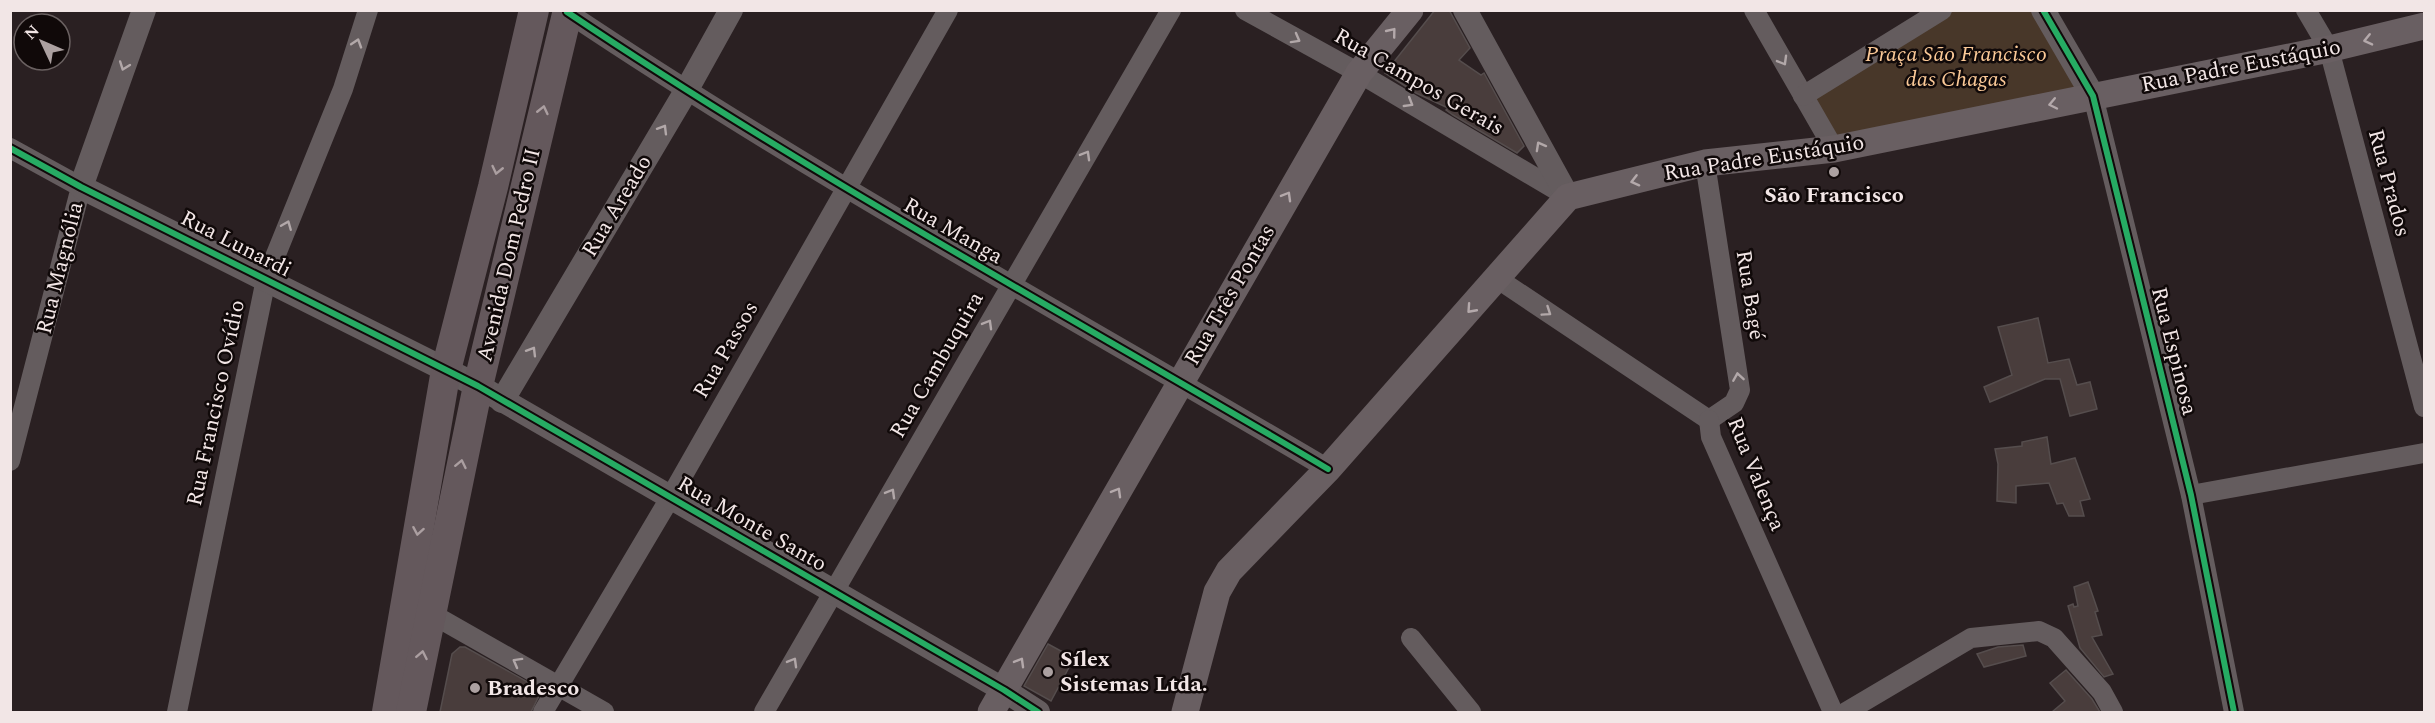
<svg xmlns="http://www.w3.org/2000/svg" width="2435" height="723" font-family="Spectral,serif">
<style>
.green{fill:#483729}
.building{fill:#493d3c;stroke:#554d4d;stroke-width:1.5}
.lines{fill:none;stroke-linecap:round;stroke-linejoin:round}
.minor{stroke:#645c5e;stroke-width:20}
.tertiary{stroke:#645c5e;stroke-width:24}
.secondary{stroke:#695f62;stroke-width:27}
.primary{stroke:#64585c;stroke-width:30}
.cycleway-casing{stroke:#100909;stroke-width:10}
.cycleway{stroke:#26ab63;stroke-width:6}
.oneway{stroke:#b4a9ab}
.oneway2{stroke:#b2a8a9}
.oneway3{stroke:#ab9fa1}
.poi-dot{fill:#aca1a1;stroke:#100909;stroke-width:2}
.labels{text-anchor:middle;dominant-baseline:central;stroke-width:5;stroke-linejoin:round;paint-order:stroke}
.park-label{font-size:22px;font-style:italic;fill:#fbc997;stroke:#100909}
.street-label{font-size:22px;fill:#f2e6e6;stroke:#100909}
.poi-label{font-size:22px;font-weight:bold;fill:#f2e6e6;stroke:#100909;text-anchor:start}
</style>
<rect width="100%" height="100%" fill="#2a2022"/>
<!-- green -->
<polygon class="green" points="2043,10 2093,96 1834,149 1803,96 1942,11"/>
<!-- building -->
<g class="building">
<polygon points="1435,10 1449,10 1470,48 1459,60 1481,75 1484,73 1524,146 1517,153 1453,115 1446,110 1448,108 1416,93 1385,73"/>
<polygon points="2038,318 2048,363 2069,359 2077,385 2090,382 2097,409 2070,416 2060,379 2045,379 1990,402 1984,387 2012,375 1998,327"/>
<polygon points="2047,437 2051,464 2075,458 2090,499 2080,501 2084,516 2069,516 2063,503 2057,504 2049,483 2016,486 2016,503 1997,501 1998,464 1995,449 2022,446 2022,442"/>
<polygon points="2088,582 2098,611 2095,612 2102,635 2092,637 2113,674 2104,677 2080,648 2068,606 2073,604 2074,607 2078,606 2074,587"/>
<polygon points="1048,644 1074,658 1051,701 1024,686"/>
<polygon points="2023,645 2026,656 1984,667 1977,654 1998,647"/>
<polygon points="460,647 465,647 542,690 531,712 440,712 452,654"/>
<polygon points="2066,670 2092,699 2100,712 2052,712 2065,701 2050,683"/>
</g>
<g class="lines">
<!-- minor -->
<g class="minor">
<polyline points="1245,10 1359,73 1568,197"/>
<polyline points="1754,10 1834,149"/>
<polyline points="2306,10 2329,49 2424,407"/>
<path d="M567,12C813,177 1073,318 1328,469"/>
<polyline points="1803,96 1942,10"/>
<polyline points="2093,96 2191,495 2234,712"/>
<polyline points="10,148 81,187 10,461"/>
<polyline points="1705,163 1740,390 1734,403 1709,420"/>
<polyline points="1498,279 1709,420"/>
<polyline points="1709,420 1711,437 1833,712"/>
<polyline points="2191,495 2424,453"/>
<polyline points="430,613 604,712"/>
<polyline points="1411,638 1471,712"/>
<polyline points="177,712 266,279 343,89 368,10"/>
<polyline points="543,712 670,498 948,10"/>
<polyline points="764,712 1171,10"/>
<polyline points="1846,712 1971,638 2039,631 2054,638 2102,692 2113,712"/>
</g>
<!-- tertiary -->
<g class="tertiary">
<polyline points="144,10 81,187 478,386 1004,690 1038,712"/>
<polyline points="1465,10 1568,197"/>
<polyline points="2043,10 2093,96"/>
<polyline points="502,401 686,91 731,10"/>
</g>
<!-- secondary -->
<g class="secondary">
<polyline points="991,712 1359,73 1410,10"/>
<polyline points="1185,712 1217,592 1229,571 1328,469 1568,197 1705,163 1834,149 2329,49 2424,26"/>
</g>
<!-- primary -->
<g class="primary">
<polyline points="387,712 446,370 493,187 534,10"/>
<polyline points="411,712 478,386 568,10"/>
</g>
<!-- cycleway casing -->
<g class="cycleway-casing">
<g id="cycleway">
<polyline points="2043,10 2093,96 2191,495 2234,712"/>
<path d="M567,12C813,177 1073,318 1328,469"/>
<polyline points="10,148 81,187 478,386 1004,690 1038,712"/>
</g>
</g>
<!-- cycleway -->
<use href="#cycleway" class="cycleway"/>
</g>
<!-- one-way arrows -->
<defs><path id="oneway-chevron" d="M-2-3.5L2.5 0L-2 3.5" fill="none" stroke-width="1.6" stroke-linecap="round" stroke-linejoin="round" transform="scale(1.5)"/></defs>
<g class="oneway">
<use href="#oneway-chevron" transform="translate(1392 32) rotate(-51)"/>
<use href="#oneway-chevron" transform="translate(2368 40) rotate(167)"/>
<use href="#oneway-chevron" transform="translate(2053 104) rotate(168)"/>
<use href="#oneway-chevron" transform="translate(1635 181) rotate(166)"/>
<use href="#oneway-chevron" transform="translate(1287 196) rotate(-60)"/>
<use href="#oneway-chevron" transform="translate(1471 309) rotate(132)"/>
<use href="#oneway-chevron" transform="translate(1117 492) rotate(-60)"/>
<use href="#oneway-chevron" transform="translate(1020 662) rotate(-60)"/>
</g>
<g class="oneway2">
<use href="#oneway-chevron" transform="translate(1296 39) rotate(29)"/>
<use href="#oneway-chevron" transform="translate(357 43) rotate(-72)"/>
<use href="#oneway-chevron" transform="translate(1783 61) rotate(60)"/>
<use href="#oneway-chevron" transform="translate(124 66) rotate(110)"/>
<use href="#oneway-chevron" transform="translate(1409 103) rotate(31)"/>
<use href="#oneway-chevron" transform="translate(663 129) rotate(-59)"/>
<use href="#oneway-chevron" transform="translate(1540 146) rotate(-119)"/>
<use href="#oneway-chevron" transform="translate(1086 155) rotate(-60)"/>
<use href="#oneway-chevron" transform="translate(287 225) rotate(-68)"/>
<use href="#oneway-chevron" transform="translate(1547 312) rotate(34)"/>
<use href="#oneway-chevron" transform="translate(988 324) rotate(-60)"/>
<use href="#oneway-chevron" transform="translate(532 351) rotate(-59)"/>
<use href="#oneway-chevron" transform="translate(1738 377) rotate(-99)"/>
<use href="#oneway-chevron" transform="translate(891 493) rotate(-60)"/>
<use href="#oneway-chevron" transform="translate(517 662) rotate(-151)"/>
<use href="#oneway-chevron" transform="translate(793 662) rotate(-60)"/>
</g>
<g class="oneway3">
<use href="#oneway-chevron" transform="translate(543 110) rotate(-77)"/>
<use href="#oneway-chevron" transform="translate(497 170) rotate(103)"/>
<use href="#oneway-chevron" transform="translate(461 464) rotate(-78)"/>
<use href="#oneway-chevron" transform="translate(418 531) rotate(100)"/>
<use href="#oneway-chevron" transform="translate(422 655) rotate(-79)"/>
</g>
<!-- markers -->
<g class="poi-dot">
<circle cx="1834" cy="172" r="6"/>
<circle cx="1048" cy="672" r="6"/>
<circle cx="475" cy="688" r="6"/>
</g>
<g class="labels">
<!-- park labels -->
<g class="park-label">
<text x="1956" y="54">Praça São Francisco<tspan x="1956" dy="25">das Chagas</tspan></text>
</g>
<!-- street labels -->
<g class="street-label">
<text transform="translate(2241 66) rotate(-11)">Rua Padre Eustáquio</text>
<text transform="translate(1419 82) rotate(30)">Rua Campos Gerais</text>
<text transform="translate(1764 158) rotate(-9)">Rua Padre Eustáquio</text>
<text transform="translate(2389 183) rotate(75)">Rua Prados</text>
<text transform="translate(617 206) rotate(-59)">Rua Areado</text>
<text transform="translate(953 231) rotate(30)">Rua Manga</text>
<text transform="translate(236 244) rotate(27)">Rua Lunardi</text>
<text transform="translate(509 255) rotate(-77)">Avenida Dom Pedro II</text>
<text transform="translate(60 268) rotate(-76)">Rua Magnólia</text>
<text transform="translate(1230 295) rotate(-60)">Rua Três Pontas</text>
<text transform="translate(1750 295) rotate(81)">Rua Bagé</text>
<text transform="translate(726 350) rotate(-60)">Rua Passos</text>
<text transform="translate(2174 351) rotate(76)">Rua Espinosa</text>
<text transform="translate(937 365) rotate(-60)">Rua Cambuquira</text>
<text transform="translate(216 403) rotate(-78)">Rua Francisco Ovídio</text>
<text transform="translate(1756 474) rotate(68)">Rua Valença</text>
<text transform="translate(752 524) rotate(30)">Rua Monte Santo</text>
</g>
<!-- poi labels -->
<g class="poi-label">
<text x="1834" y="195" text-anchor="middle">São Francisco</text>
<text x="1060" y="659">Sílex<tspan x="1060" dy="25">Sistemas Ltda.</tspan></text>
<text x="487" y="688">Bradesco</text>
</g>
</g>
<!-- border -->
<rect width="2435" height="723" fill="none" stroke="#f2e6e6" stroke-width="24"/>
<!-- north arrow -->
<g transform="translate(42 42) rotate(314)"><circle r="28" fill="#100909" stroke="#6a6161" stroke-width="1.5"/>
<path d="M0-4.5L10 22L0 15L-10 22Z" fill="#aca1a1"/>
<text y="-9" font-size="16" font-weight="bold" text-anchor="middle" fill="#f2e6e6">N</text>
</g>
</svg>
